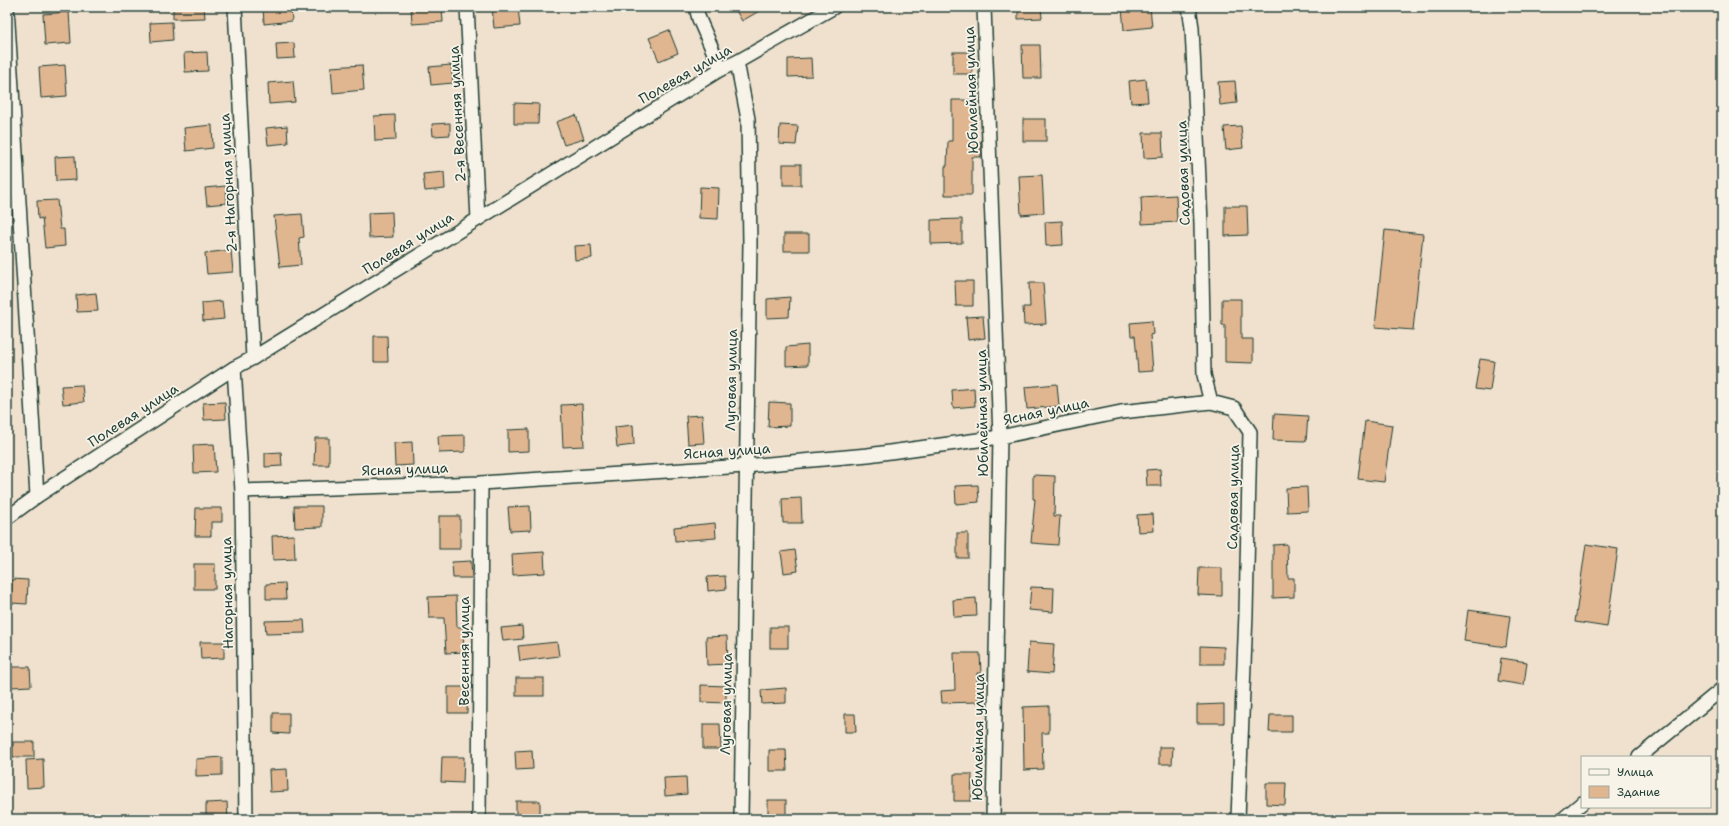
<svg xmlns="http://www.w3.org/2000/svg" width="1729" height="826" font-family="'Shantell Sans',sans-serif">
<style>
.building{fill:#e0b691;stroke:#1f3d34}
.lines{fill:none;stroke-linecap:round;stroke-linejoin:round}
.street-casing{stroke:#1f3d34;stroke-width:16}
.street{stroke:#f7f3e8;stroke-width:13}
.labels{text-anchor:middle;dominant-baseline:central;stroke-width:3.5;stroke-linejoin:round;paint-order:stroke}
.street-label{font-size:14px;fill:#1f3d34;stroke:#f7f3e8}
</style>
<rect width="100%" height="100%" fill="#f0e1ce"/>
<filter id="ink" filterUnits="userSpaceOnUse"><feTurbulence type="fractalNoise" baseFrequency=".025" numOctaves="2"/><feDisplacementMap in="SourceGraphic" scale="8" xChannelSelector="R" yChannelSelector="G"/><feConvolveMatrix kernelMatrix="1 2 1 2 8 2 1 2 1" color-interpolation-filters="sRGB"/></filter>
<g filter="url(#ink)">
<!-- building -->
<g class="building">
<polygon points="173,7 204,7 205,18 173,19"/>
<polygon points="263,7 291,7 292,21 264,24"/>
<polygon points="411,7 442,7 443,22 412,24"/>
<polygon points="492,7 518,7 520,26 494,28"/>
<polygon points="734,7 766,7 742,21"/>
<polygon points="1018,7 1041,7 1042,18 1018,19"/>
<polygon points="1122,7 1150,7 1152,27 1124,30"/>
<polygon points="69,12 71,43 45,45 43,14"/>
<polygon points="172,22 173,40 151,42 150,23"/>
<polygon points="669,30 678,53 659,61 649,38"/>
<polygon points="294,43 295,58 277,59 276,44"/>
<polygon points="1022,45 1040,45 1041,78 1023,78"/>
<polygon points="207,52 208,71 185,72 184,53"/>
<rect x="953" y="52" width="19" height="22"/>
<polygon points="811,58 812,76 788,77 788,59"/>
<polygon points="65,65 67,96 41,98 39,67"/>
<polygon points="362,65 364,90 333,93 331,67"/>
<polygon points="451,65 453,83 431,85 429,67"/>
<polygon points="1146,79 1148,102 1131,103 1129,81"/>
<polygon points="293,81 295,102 269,104 268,83"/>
<polygon points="1235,81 1237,103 1220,105 1218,82"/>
<polygon points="952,100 974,100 974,142 981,142 981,157 972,157 972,195 945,195 945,166 947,166 948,141 952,141"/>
<polygon points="514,103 539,104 538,124 514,124"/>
<polygon points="395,115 396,140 375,141 374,116"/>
<polygon points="576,115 584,139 564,145 556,122"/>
<rect x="1023" y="119" width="23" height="22"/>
<polygon points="450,123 450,135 433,136 432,124"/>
<polygon points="212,125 213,148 186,151 184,128"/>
<polygon points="780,125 798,126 796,145 779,144"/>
<polygon points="287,126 288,143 268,145 266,128"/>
<polygon points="1241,126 1243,148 1226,150 1224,127"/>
<polygon points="1143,133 1162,133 1163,157 1144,158"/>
<polygon points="75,156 76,180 56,181 55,157"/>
<rect x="783" y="164" width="18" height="21"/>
<polygon points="444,172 445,189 425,191 423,174"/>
<polygon points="1042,175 1044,213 1021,215 1019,176"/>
<polygon points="226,186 227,203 207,205 205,188"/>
<polygon points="700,187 719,188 718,219 699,218"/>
<polygon points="1176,195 1177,222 1142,224 1141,197"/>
<polygon points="57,200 60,229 64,229 65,246 45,248 42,218 38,219 37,201"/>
<polygon points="1225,206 1247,206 1248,235 1225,236"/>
<polygon points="392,212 393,237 369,238 368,213"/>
<polygon points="302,214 304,237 299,238 301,265 280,267 274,216"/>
<polygon points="962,219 962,243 931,244 931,220"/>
<polygon points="1062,221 1063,245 1046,246 1045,222"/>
<polygon points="1385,230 1423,234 1413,330 1375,327"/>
<rect x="784" y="234" width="25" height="17"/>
<polygon points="591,245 592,258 575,260 574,246"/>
<polygon points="231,250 233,272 207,274 205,253"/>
<polygon points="955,281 973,281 973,306 956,306"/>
<polygon points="1029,283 1043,283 1046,324 1024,325 1023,307 1030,307"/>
<polygon points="96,293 98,311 77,312 76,295"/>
<polygon points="790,297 789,317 767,318 767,299"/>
<polygon points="1222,299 1241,299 1241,339 1253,339 1253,363 1225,362 1225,325 1222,325"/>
<polygon points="222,301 224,319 203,321 202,303"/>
<polygon points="983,316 985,338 968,340 966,317"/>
<polygon points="1152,321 1153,334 1150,335 1153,371 1138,372 1135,336 1131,336 1130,323"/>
<polygon points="374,336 387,336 388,362 374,362"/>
<polygon points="808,345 808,365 786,366 786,347"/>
<polygon points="1480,359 1494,361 1490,391 1475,389"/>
<polygon points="1057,384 1059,406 1027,409 1025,387"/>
<polygon points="82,385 84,402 63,404 61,386"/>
<polygon points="974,388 975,406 953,408 952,390"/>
<polygon points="225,402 226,419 204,420 203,403"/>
<polygon points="769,402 790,403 790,426 768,427"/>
<polygon points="582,404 584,446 563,447 561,405"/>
<polygon points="1274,414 1308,416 1306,441 1273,440"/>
<polygon points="702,415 704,443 688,444 686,416"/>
<polygon points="1365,421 1392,425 1384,482 1358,479"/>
<polygon points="633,425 634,445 617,447 615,427"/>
<polygon points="529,429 529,451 508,452 508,430"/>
<polygon points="465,435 465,452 439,453 438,436"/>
<polygon points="315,438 329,438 329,465 314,465"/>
<polygon points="412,442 413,465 395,466 394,443"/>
<polygon points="214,444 216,472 194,473 193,445"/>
<polygon points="281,452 282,466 265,467 265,453"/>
<polygon points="1160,469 1161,486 1147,486 1146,470"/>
<polygon points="1033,475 1055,476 1054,516 1060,516 1058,545 1031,543 1035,499 1033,499"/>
<polygon points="978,485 979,502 956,504 955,486"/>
<polygon points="1307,487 1308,511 1287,512 1286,488"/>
<polygon points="801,498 802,523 783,523 782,499"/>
<polygon points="294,506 322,506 322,527 295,528"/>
<polygon points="530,506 531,530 510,531 508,507"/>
<polygon points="196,508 222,508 222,522 211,522 211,536 195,536"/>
<polygon points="1153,514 1154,531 1138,532 1137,515"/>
<rect x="439" y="516" width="21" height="33"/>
<polygon points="715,523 716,538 675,541 674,527"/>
<rect x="957" y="533" width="11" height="25"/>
<polygon points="294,535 295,559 273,560 272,536"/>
<polygon points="1287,544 1288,578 1294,578 1294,597 1273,598 1273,545"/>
<polygon points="1586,544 1618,549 1607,627 1575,622"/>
<polygon points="795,550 798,571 784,573 781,552"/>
<polygon points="544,552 545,573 513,575 512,554"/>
<polygon points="471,561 472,578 453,578 452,562"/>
<rect x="194" y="564" width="21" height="25"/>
<polygon points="1199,568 1222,568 1222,596 1198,595"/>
<polygon points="725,576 726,589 708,591 707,577"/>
<polygon points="12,579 28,580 27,604 11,603"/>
<polygon points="285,583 286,599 266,599 266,584"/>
<polygon points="1031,587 1054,588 1053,612 1029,610"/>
<polygon points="456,596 457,627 463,627 464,652 446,653 444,618 429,618 428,597"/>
<polygon points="976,598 977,616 954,617 953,600"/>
<polygon points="1468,610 1510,616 1506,647 1464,641"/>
<polygon points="304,620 305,633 266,634 265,621"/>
<polygon points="522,626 523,639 503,641 501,628"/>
<rect x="770" y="627" width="18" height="21"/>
<polygon points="727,636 728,664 707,665 706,637"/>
<polygon points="200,642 224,642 224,658 201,659"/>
<polygon points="557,642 559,656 520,661 518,646"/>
<polygon points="1029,642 1054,644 1052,674 1027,672"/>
<polygon points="1200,646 1224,647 1224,664 1200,664"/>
<polygon points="954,653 980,653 981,673 977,673 978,702 942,703 941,691 955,690"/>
<polygon points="1501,658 1527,662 1524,685 1498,681"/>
<polygon points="10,667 30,667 31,686 11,687"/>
<rect x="516" y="678" width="28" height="18"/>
<polygon points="701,685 726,686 726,703 701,702"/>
<polygon points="448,687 468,687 467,713 448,713"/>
<polygon points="786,688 786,703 762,704 761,690"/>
<polygon points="1224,704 1224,723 1197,723 1197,705"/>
<polygon points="1049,706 1049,733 1042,733 1043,769 1024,770 1023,707"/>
<polygon points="273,713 289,713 289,734 273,733"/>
<polygon points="845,714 855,714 856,732 845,732"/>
<polygon points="1270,715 1292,715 1292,732 1269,732"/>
<polygon points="703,724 720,724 721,749 703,749"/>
<rect x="13" y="742" width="21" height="15"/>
<polygon points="1159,747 1173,747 1172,764 1159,764"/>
<polygon points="532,750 533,769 516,770 515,751"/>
<polygon points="769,750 786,750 787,771 769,771"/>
<polygon points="222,757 222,775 196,776 196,759"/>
<polygon points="442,757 464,757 463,783 441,782"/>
<polygon points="43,759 44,787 27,788 26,760"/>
<polygon points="287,769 288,791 270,792 269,770"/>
<polygon points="954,774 972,774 971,801 954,801"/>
<polygon points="686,777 687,794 665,796 664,778"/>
<polygon points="1266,783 1286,783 1285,805 1266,804"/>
<rect x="768" y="800" width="18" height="19"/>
<rect x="516" y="801" width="24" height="18"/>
<polygon points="227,802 228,819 206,819 206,803"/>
</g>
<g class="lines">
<!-- street casing -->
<g class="street-casing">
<g id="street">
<polyline points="7,7 37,496"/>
<polyline points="235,7 253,358"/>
<polyline points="467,7 478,219"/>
<polyline points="696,7 699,19 721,69"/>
<polyline points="984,7 1000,437 993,819"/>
<polyline points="1189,7 1192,28 1201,223 1204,375 1211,402 1234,408 1250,432 1246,613 1238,819"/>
<polyline points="737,62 748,119 750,244 741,819"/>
<polyline points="234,368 242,491 246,819"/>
<polyline points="242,491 481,483 745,466 868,455 1000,437 1121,412 1211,402"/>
<polyline points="7,518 37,496 234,368 253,358 721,69 737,62 834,7"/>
<polyline points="1639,757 1722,689"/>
<polyline points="479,819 481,483"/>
<polyline points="1563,819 1582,803"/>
</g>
</g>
<!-- street -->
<use href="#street" class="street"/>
</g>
</g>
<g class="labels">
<!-- street labels -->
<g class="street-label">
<text transform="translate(685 74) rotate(-30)">Полевая улица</text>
<text transform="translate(971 90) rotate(-92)">Юбилейная улица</text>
<text transform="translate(457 114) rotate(-93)">2-я Весенняя улица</text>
<text transform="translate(1183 173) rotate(-92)">Садовая улица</text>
<text transform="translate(228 183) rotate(-93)">2-я Нагорная улица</text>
<text transform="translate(408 243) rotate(-32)">Полевая улица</text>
<text transform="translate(731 380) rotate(-89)">Луговая улица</text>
<text transform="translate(1046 411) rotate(-12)">Ясная улица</text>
<text transform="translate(982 413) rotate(-91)">Юбилейная улица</text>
<text transform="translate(133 415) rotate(-33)">Полевая улица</text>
<text transform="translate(727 451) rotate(-4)">Ясная улица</text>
<text transform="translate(405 469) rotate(-2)">Ясная улица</text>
<text transform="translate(1233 497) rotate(-89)">Садовая улица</text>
<text transform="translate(227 593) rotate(-91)">Нагорная улица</text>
<text transform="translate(464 651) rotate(-90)">Весенняя улица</text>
<text transform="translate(726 704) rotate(-89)">Луговая улица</text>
<text transform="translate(978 737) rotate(-89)">Юбилейная улица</text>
</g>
</g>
<!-- margin -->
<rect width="1729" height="826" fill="none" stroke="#f7f3e8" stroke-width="24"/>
<rect x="12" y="12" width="1705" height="802" fill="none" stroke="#1f3d34" stroke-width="1.5" filter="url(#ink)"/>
<!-- legend -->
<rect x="1581" y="756" width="130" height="52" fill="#f7f3e8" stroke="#a1aaa0"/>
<rect x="1589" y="769" width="20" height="6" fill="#f7f3e8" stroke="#a1aaa0"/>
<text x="1617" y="776" font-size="12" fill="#1f3d34">Улица</text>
<rect x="1589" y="786" width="20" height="12" fill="#e0b691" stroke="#a1aaa0"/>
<text x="1617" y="796" font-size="12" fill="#1f3d34">Здание</text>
</svg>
